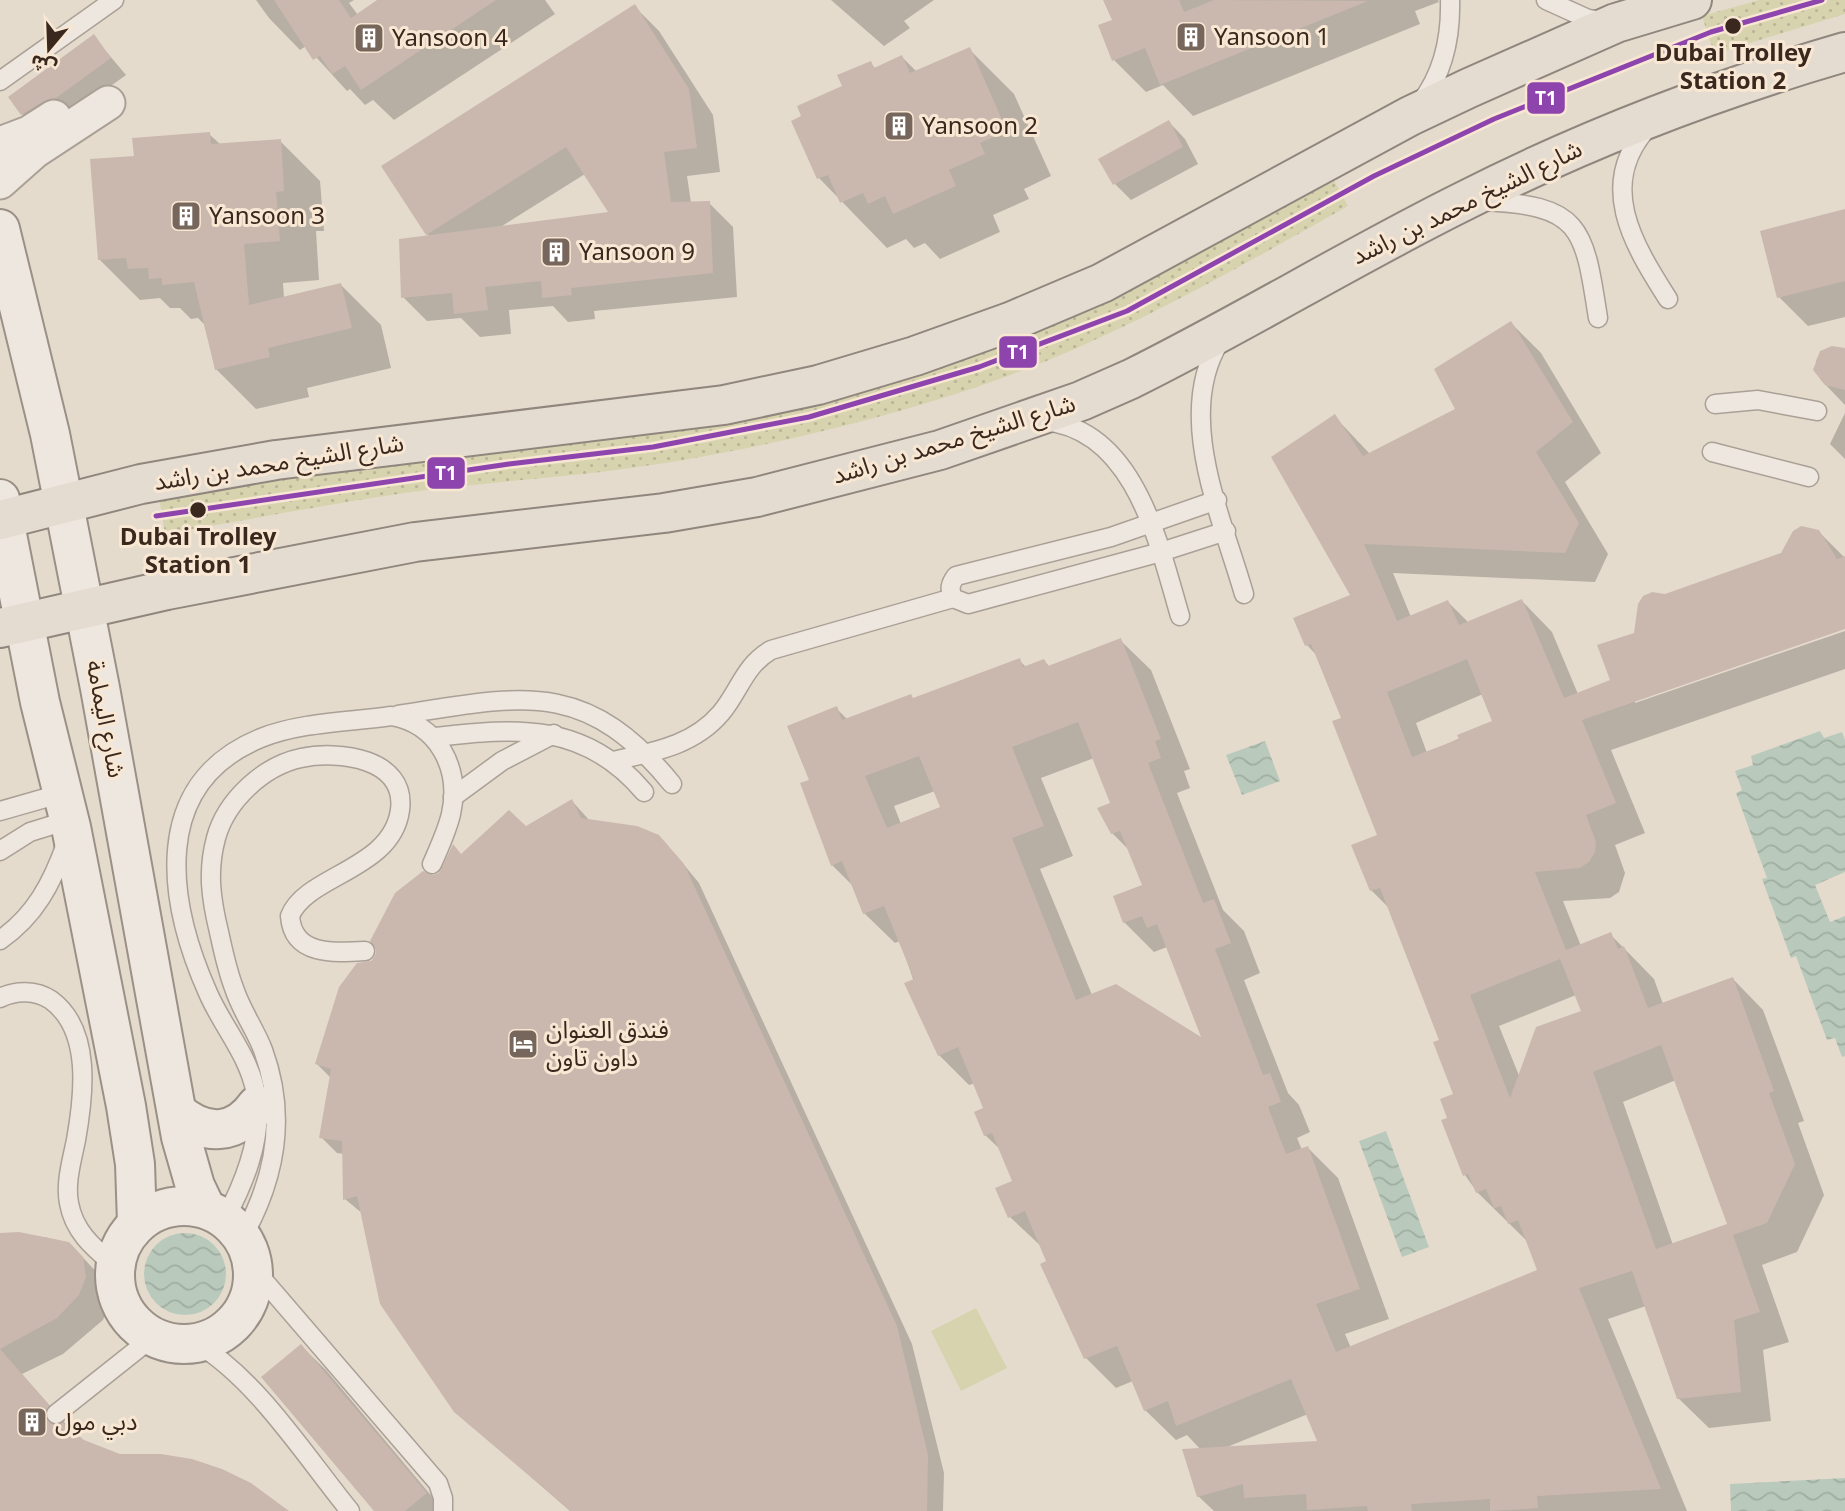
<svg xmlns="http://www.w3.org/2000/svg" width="1845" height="1511" font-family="Georgia,'Noto Sans Arabic',serif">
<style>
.grass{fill:url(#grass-dots)}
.park{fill:#d8d3af}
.water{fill:url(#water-waves)}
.shadow{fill:#0003;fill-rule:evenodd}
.building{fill:#cab8ae;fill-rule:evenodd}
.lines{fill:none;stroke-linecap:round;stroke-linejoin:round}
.lane-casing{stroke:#aaa096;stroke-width:21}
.street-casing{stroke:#aaa096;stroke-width:37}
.secondary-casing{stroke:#9a9086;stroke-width:42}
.primary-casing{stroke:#90867d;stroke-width:42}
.lane{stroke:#eee7df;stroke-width:18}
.street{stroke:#eee7df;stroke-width:33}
.secondary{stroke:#eee7df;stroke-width:38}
.primary{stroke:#e5dcd1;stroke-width:38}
.tram{stroke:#ada69f;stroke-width:2}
.tram-1-casing{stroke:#f7e7d3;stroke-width:10}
.tram-1{stroke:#8e44ad;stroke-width:5}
.stop-dot{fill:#3a271e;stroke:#f7e7d3;stroke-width:2.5}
.labels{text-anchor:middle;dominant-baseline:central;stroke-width:6;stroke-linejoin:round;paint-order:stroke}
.poi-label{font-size:24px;fill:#3a271e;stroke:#f7e7d3;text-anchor:start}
.stop-label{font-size:24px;font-weight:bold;fill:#3a271e;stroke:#f7e7d3}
.street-label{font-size:24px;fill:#3a271e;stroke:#f7e7d3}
.line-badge{stroke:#f7e7d3;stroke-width:2.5}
.badge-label{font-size:19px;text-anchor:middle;font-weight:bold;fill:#fff}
</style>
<defs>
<pattern id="grass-dots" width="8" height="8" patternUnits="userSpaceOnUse" patternTransform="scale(1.75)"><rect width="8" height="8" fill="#d8d3af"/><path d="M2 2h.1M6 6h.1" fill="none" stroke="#bab596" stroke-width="1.8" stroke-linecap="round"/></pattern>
<pattern id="water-waves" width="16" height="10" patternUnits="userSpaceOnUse" patternTransform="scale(1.75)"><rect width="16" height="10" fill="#b9cabc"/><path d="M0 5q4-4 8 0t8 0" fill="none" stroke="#a0aea1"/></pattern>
</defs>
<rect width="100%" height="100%" fill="#e5dbcd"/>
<!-- grass -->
<g class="grass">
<polygon points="1759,0 1845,0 1845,14 1714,54 1702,16"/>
<path d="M1332,177L1348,206C1227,274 1106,344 974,388C863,425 725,457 609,471C543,479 477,483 411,492C329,504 247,520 165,534L159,497L368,465L534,448L678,429L1078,312L1189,259Z"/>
</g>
<!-- park -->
<polygon class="park" points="976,1308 1007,1368 961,1391 931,1331"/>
<!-- water -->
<g class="water">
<polygon points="1820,731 1824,738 1842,732 1845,740 1845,872 1815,885 1830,922 1845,916 1845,1056 1842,1057 1835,1038 1827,1040 1796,956 1791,958 1762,879 1767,878 1736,793 1742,790 1735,771 1753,765 1751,756"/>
<polygon points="1265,741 1280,781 1242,795 1226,755"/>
<polygon points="1386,1131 1429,1247 1402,1257 1359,1141"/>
<circle cx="185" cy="1274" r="41"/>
<polygon points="1845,1478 1845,1511 1731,1511 1730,1484"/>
</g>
<!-- shadow -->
<g class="shadow">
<polygon points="256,0 354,0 349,3 358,15 380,0 545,0 555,14 394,120 373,100 365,105 350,89 347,91 306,46 300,50 269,18"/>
<polygon points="831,0 934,0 904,21 910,28 884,46"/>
<polygon points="1105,0 1438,0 1439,2 1415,11 1420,24 1193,116 1163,85 1146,92 1114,60 1114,21"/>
<path d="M635,7L659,31L713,115L720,172L687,176L691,203H709L733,227L737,297L594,311L595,319L568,322L553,306L509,310L511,334L480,337L461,318L427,321L403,297L430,237L427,234ZM585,174L611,214L499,228Z"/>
<polygon points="94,37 126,75 72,114 38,130 22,114"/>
<polygon points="969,49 1014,94 1051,176 1024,189 1029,199 993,215 1000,232 940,259 925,243 914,248 906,239 887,248 819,178 793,122 844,87 870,63 876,69 902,57 917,72"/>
<polygon points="1169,122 1185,139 1198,164 1131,200 1115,184"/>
<polygon points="209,134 221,145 280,141 320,181 324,231 316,231 319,280 283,283 284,298 341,285 381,325 391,368 307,388 309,397 256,409 216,369 204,324 198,318 191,319 180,308 170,308 160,298 140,300 99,259 136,157"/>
<polygon points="1845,211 1845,317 1808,326 1779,297"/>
<path d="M1511,323L1541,353L1601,453L1565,482L1608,554L1595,582L1393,573L1411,617L1448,602L1469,623L1522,601L1552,632L1578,694L1612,681L1636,634L1665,596L1782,555L1818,531L1845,558V627L1635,700V703L1845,631V669L1611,750L1645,833L1615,845L1625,873L1619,892L1610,898L1563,901L1581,946L1610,934L1654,979L1663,1004L1733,979L1763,1010L1804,1121L1798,1123L1824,1195L1797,1252L1762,1265L1789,1342L1763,1350L1771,1421L1709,1428L1678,1398L1646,1306L1608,1319L1687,1511H1214L1198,1496L1201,1450L1187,1435L1176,1440L1145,1410L1133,1381L1116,1388L1086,1358L1042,1247L1010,1217L1015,1182L1003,1152L985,1135V1109L975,1083L969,1085L939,1055L900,941L895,943L864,913L854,887L832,865L811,781L836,708L848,720L915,700L1019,660L1026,667L1044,661L1050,667L1120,640L1151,670L1190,769L1184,771L1190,788L1177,793L1223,910L1244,931L1260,973L1244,980L1288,1093L1299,1105L1310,1132L1297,1138L1302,1150L1308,1148L1338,1178L1389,1319L1345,1334L1351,1348L1539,1271L1528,1242L1477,1192L1465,1175L1449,1119L1455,1095L1441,1041L1390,909L1371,890L1379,836L1343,719L1319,658L1307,645L1352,596L1335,417L1370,454L1457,410ZM1483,694L1495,722L1427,753L1416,723ZM1094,758L1112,804V833L1130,851L1144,886L1124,922L1154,952L1167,947L1204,1042L1092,995L1040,869L1073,856L1041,778ZM935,791L942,807L901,824L894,806ZM1576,995L1583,1012L1520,1078L1499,1026ZM1676,1080L1729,1225L1673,1245L1623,1102ZM1308,1414L1320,1443L1227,1447Z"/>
<polygon points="1832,348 1845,353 1845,405 1821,380 1815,370 1817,358"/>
<polygon points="1845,413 1845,459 1830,444"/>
<polygon points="572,801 590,821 675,854 699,883 912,1344 944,1473 943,1511 570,1511 455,1411 363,1214 345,1199 344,1154 337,1153 321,1137 331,1078 317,1064 371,962 428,876 439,875 462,855 525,828"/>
<polygon points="0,1235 44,1237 69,1243 107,1283 110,1302 103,1320 63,1354 22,1374 72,1431 83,1442 283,1511 0,1511"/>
<polygon points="301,1346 326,1370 444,1511 377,1511"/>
</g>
<!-- building -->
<g class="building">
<polygon points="274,0 339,0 351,18 377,0 496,0 361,90 345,66 332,74 320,56 313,60"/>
<polygon points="1103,0 1179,0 1184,12 1214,0 1368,1 1160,85 1145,48 1112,61 1098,25 1112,20"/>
<polygon points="635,4 689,89 697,148 664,152 671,202 710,201 713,273 571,288 572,295 542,298 541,281 485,287 488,310 454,314 452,293 401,298 399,239 608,212 566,147 426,235 381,166"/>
<polygon points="94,34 111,58 56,98 44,101 21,115 8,97"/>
<polygon points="970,47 1007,131 980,143 985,154 949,170 956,186 893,214 885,196 868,204 863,193 840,203 828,175 817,179 791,121 801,116 797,106 842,86 837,75 871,61 874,68 902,55 910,73"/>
<polygon points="1169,120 1183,147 1113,185 1098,159"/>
<polygon points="210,132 211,144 281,139 284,191 276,192 280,241 244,244 249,305 341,283 352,328 268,348 270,357 215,370 194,282 162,285 162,278 149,279 148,268 128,269 126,258 98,260 90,159 134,156 132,138"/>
<polygon points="1845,209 1845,281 1777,298 1760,231"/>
<path d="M1511,321L1573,422L1536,452L1579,523L1565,553L1364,544L1397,621L1448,600L1459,625L1522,599L1564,698L1610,680L1597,645L1634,633L1638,604L1643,596L1652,592L1665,594L1781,553L1793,531L1801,526L1819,530L1837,559L1845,556V629L1582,720L1616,803L1586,815L1596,842L1595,852L1589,862L1580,868L1535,872L1566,950L1611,932L1618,949L1624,946L1648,1008L1733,977L1774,1091L1769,1093L1795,1164L1767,1223L1733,1235L1760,1312L1734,1320L1741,1392L1677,1399L1632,1271L1579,1288L1661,1489L1537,1496L1538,1508L1490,1511V1499L1411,1504L1412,1511H1368L1367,1506L1307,1510L1306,1494L1244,1498L1243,1484L1197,1497L1182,1449L1317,1441L1291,1379L1176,1426L1168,1401L1144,1411L1117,1346L1084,1359L1040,1264L1046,1261L1025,1211L1008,1218L995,1188L1012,1181L992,1133L984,1136L974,1112L983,1108L958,1047L938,1056L904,983L914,979L884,906L863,914L842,861L831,866L800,783L809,780L787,726L837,706L842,720L911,694L913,698L1020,658L1023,667L1044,659L1048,666L1121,638L1161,739L1155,741L1161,758L1148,763L1203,903L1214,899L1231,943L1215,949L1263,1075L1270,1073L1281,1102L1268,1107L1286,1154L1308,1146L1360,1289L1316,1304L1336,1352L1537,1270L1518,1220L1508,1224L1501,1206L1494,1208L1486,1189L1476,1193L1468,1174L1463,1176L1441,1120L1447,1118L1440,1099L1453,1094L1433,1042L1439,1040L1380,888L1370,891L1351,845L1377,835L1332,721L1341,718L1311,644L1305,646L1293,618L1350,595L1271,457L1335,414L1363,456L1455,409L1434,369ZM1467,659L1492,721L1457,735L1459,739L1412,757L1387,692ZM1078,722L1110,803L1097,808L1111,834L1120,831L1142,885L1113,896L1123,923L1142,916L1147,928L1157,924L1201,1037L1116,984L1076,1000L1012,838L1044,826L1012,747ZM919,756L940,807L887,828L865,776ZM1560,959L1581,1011L1536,1027L1510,1098L1470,995ZM1661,1045L1727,1224L1656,1249L1593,1072Z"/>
<polygon points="1832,346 1845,348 1845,390 1825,385 1813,370 1820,351"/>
<polygon points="572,799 581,818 637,826 659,835 684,864 897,1326 928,1455 927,1511 571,1511 454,1412 380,1304 357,1196 343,1200 342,1141 319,1138 331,1069 315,1064 339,987 357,963 371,961 375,957 376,950 370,941 395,893 423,871 433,875 439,873 453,844 461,854 509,810 526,826"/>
<polygon points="19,1232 69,1242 83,1257 86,1277 79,1295 57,1318 0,1349 0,1233"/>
<polygon points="301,1344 427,1493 405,1511 374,1511 261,1377"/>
<polygon points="0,1349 49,1405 45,1415 51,1424 63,1423 84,1440 120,1454 161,1454 192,1459 222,1469 251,1483 289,1511 0,1511"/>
</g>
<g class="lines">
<!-- lane casing -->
<g class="lane-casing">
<g id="lane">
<polyline points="1546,0 1588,19 1603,21"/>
<polyline points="0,81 114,0"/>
<path d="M1421,102C1443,73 1451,36 1450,0"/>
<path d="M1650,125C1595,183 1633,244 1668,299"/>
<path d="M1481,201C1581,205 1584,226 1598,318"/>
<path d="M1220,341C1174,415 1222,517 1244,594"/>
<polyline points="1715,404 1758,400 1817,411"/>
<path d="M1043,421C1135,428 1159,545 1180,616"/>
<polyline points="1712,452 1809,477"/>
<path d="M1217,500L1111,537L956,576C950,584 949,589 953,598L968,604L1161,552L1226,531"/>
<path d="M398,715C521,696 585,677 672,784"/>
<path d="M436,737C518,727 586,723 644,792"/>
<path d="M613,761C653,752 693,746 721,713C740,690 744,666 771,650L953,598"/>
<polyline points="453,797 502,761 554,734"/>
<polyline points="0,811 63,793"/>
<polyline points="0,851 30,832 69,820"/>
<path d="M0,940C35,916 52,883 66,844"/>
<path d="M0,998C16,990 36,990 51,1000C92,1030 84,1095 76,1140C72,1160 65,1183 69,1203C74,1232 94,1248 115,1266"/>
<path d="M225,1219C243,1185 261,1143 257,1103C254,1061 224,1030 208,993C168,903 148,784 261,738C301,722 350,722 391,716C438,724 461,768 451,814C447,831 439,848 432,864"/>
<path d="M242,1238C276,1178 287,1115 263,1050C255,1029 241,1010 234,988C227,970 223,950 219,932C211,899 207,871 216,838C226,801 263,766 301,758C338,750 407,758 400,810C392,870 306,875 290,916C293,956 334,953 365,951"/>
<polyline points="253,1268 438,1483 443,1498 443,1511"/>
<path d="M196,1343C256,1378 306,1457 350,1511"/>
<polyline points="56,1414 153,1337"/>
</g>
</g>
<!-- street casing -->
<g class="street-casing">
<g id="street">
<polyline points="0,144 29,133 54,117"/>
<polyline points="0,182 35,151 108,103"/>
</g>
</g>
<!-- secondary casing -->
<g class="secondary-casing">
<g id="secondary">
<polyline points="0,229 50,434 100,688 181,1137 195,1186 206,1209"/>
<polyline points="0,499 40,702 71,827 126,1106 135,1164 137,1223"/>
<path d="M177,1112C205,1136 235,1136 257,1105"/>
<circle cx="184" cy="1275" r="69"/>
</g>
</g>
<!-- primary casing -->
<g class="primary-casing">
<g id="primary">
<polyline points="0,520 141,484 276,460 724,405 818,385 915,356 1010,322 1102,283 1410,116 1469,88 1616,23 1692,0"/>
<path d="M0,628L167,590L415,542L664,513L757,497L940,450L1081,401L1131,379C1244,323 1351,257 1464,201C1586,139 1714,90 1845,52"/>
</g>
</g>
<!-- lane -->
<use href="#lane" class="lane"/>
<!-- street -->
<use href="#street" class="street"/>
<!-- secondary -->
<use href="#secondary" class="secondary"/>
<!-- primary -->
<use href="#primary" class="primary"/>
<!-- tram -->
<polyline class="tram" points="156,516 198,510"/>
<!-- tram-1 casing -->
<g class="tram-1-casing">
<polyline id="tram-1" points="156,516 509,464 653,447 809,417 979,367 1127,311 1374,176 1494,119 1711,32 1822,0"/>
</g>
<!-- tram-1 -->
<use href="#tram-1" class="tram-1"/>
</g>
<!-- icons -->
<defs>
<g id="building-square" transform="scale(1.575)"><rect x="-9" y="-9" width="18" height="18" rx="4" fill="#76665b" stroke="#f7e7d3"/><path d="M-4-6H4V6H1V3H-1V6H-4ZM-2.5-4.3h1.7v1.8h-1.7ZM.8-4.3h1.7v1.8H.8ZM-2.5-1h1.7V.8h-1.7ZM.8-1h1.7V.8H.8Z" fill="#fff"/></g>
<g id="hotel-square" transform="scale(1.575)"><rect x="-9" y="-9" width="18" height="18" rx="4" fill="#76665b" stroke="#f7e7d3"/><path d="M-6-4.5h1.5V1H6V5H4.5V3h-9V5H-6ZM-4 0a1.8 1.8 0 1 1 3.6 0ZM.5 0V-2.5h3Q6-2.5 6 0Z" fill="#fff"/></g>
</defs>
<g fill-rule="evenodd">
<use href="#building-square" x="1191" y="37"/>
<use href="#building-square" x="369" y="38"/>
<use href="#building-square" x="899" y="126"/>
<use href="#building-square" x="186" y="216"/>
<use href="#building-square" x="556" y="252"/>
<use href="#hotel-square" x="523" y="1044"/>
<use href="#building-square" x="32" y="1422"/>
</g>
<!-- markers -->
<g class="stop-dot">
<circle cx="1733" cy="26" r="9"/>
<circle cx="198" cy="510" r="9"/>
</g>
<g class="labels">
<!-- poi labels -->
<g class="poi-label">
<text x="1214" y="37">Yansoon 1</text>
<text x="392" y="38">Yansoon 4</text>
<text x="922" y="126">Yansoon 2</text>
<text x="209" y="216">Yansoon 3</text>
<text x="579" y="252">Yansoon 9</text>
<text x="546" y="1030">فندق العنوان<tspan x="546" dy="28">داون تاون</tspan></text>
<text x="55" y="1422">دبي مول</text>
</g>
<!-- stop labels -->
<g class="stop-label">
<text x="1733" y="53">Dubai Trolley<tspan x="1733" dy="28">Station 2</tspan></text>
<text x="198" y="537">Dubai Trolley<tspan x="198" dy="28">Station 1</tspan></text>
</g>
<!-- street labels -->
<g class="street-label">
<text transform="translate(1467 203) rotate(-26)">شارع الشيخ محمد بن راشد</text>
<text transform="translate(954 440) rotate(-17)">شارع الشيخ محمد بن راشد</text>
<text transform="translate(279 463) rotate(-9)">شارع الشيخ محمد بن راشد</text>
<text transform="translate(105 719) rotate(79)">شارع اليمامة</text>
</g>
</g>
<g class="line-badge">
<rect x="1526" y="81" width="40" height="34" rx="7" fill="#8e44ad"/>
<rect x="998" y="335" width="40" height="34" rx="7" fill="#8e44ad"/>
<rect x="426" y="456" width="40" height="34" rx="7" fill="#8e44ad"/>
</g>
<g class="badge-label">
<text x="1546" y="105">T1</text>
<text x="1018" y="359">T1</text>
<text x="446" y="480">T1</text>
</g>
<!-- north arrow -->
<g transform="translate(49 49) rotate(199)" stroke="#f7e7d3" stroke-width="5" paint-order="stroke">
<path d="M0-5L12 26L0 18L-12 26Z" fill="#3a271e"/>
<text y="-10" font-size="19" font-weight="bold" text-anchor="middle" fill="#3a271e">ش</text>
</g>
</svg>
